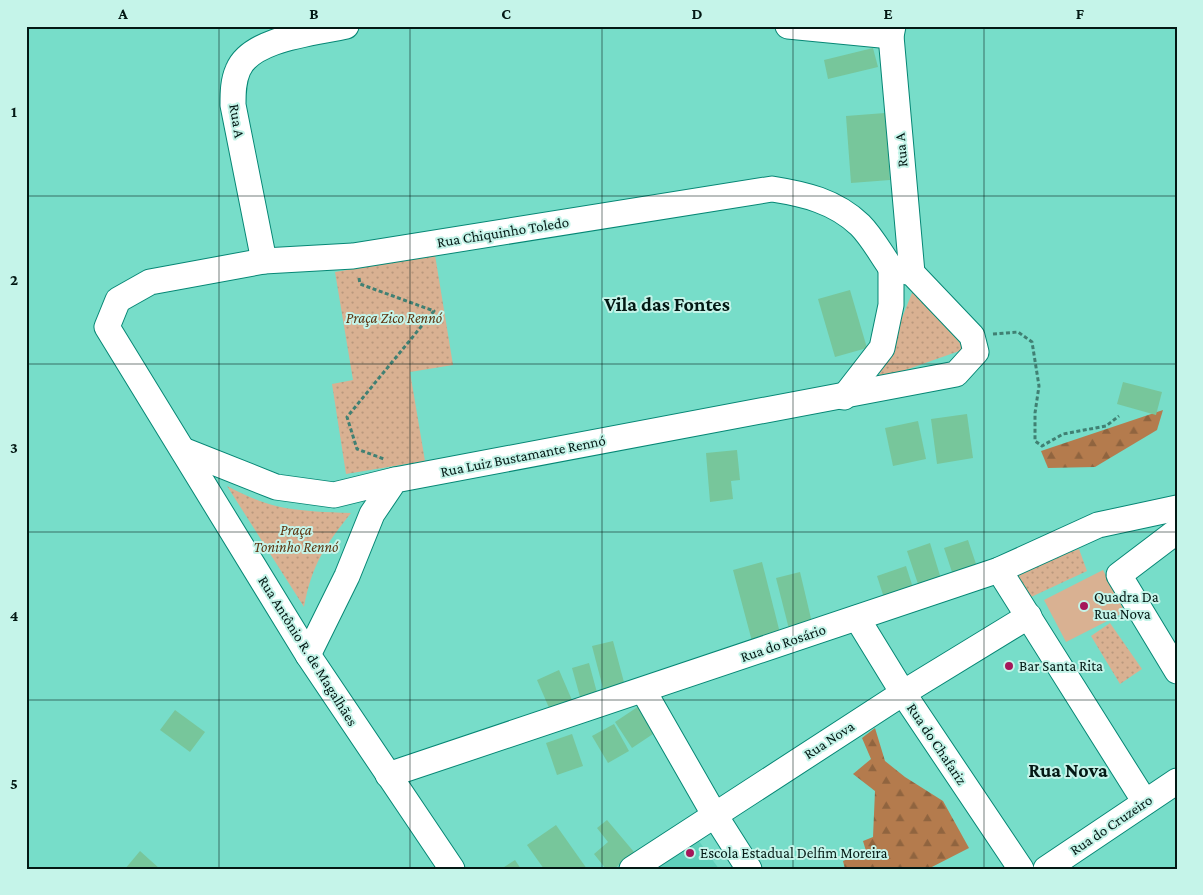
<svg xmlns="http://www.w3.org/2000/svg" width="1203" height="895" font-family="'Crimson Pro',serif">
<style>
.built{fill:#5fd0bb}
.forest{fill:url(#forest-firs)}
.park{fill:url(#park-dots)}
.pitch{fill:#d9b192}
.building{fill:#77c69b}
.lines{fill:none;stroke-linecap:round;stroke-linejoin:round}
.minor-casing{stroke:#068775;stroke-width:27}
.path{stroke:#408073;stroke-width:3;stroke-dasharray:4 2.5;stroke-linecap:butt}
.minor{stroke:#fff;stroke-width:25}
.grid{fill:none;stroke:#031814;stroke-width:1;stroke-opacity:0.55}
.poi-dot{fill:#a5175a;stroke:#c5f4e9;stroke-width:2}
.labels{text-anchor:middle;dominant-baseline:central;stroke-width:4;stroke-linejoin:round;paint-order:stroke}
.street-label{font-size:15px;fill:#031814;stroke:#c5f4e9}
.park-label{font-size:15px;font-style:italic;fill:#5c3410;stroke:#c5f4e9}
.poi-label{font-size:15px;fill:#031814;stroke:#c5f4e9;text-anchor:start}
.district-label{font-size:20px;font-weight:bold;fill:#031814;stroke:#c5f4e9}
.neatline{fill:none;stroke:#031814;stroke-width:2}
.grid-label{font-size:16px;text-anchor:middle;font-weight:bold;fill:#031814}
</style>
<defs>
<pattern id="forest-firs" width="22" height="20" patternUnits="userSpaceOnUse" patternTransform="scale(1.25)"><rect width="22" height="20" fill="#b47b4d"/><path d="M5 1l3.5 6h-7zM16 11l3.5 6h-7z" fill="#90643f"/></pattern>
<pattern id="park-dots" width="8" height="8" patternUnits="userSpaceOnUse" patternTransform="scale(1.25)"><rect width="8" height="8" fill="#d9b192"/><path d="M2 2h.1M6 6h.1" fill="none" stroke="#b9987d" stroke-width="1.8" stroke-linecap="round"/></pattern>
</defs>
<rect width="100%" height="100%" fill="#77ddc9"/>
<!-- built -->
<polygon class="built" points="696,837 719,869 651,869"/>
<!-- forest -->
<g class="forest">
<polygon points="1163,410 1157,430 1095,467 1048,468 1041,451"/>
<polygon points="875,728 885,761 905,777 943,801 969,848 928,869 845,869 843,861 866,851 863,841 873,837 875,791 853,774 871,759 862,738"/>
</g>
<!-- park -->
<g class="park">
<polygon points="435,255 453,365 410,372 425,461 346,474 332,384 353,380 335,272"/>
<polygon points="914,288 965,349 877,380"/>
<path d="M227,486C274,511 299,511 351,513C325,546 312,564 304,607Z"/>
<polygon points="1079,549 1087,571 1029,598 1015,571"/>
<polygon points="1110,623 1142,669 1120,684 1091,636"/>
</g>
<!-- pitch -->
<polygon class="pitch" points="1103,570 1125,612 1066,642 1044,600"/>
<!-- building -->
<g class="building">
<polygon points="873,48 878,67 828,79 824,60"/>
<polygon points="885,113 890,180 851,183 846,116"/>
<polygon points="850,290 867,348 835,357 818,299"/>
<polygon points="1123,382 1162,392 1156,415 1117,404"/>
<polygon points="967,414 973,458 937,464 931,419"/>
<polygon points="918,421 926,459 893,466 885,428"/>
<polygon points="737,450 740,480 731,481 733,499 710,502 706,453"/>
<polygon points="968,540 977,567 953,575 944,548"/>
<polygon points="930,543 942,582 920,590 907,551"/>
<polygon points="762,562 781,637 753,645 733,570"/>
<polygon points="906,566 914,591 885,601 877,576"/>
<polygon points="800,572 813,627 790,633 776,578"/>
<polygon points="613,641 625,686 604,692 592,646"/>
<polygon points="589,663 599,700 582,704 572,668"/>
<polygon points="559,670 575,707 553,717 537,680"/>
<polygon points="639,706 656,732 632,748 615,722"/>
<polygon points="175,710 205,732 190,752 160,730"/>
<polygon points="614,724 629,751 608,763 592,736"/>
<polygon points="572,734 583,766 557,775 546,743"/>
<polygon points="607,820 634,852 614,869 606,869 594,854 608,842 597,828"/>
<polygon points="556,825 587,869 544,869 527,845"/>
<polygon points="140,851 160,869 125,869"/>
<polygon points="515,860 521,869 501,869"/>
</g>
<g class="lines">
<!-- minor casing -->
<g class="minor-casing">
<g id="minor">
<polyline points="788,26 891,36"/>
<polyline points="893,26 891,36 912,273"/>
<path d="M264,261L233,105C233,93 233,81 238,70C251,38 316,33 346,26"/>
<polyline points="844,397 882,348 891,305 891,268"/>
<polyline points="183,450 276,487 334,495 395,480"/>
<polyline points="1177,531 1119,575 1177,671"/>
<polyline points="999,570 1145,802"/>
<polyline points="857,618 903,693 1021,869"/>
<polyline points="308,655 347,576 372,514 395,480 956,374 976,352 972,336 912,273 891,268"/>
<polyline points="643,690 714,814 749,869"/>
<polyline points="388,775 999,570 1098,525 1177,508"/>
<path d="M452,869L308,655L107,327L118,300L150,282L264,261L353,256L772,189C804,194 835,201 860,225C872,237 881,254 891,268"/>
<polyline points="632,869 903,693 1029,616"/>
<polyline points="1046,869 1177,781"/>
</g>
</g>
<!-- path -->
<g class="path">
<polyline points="359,278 360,284 434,311 347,417 357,449 384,459"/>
<polyline points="993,334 1018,332 1032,342 1039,386 1035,413 1035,441 1042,446 1063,434 1106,426 1119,416"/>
</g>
<!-- minor -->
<use href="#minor" class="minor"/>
</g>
<!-- grid -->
<path class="grid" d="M219,26V869M410,26V869M602,26V869M793,26V869M984,26V869M26,196H1177M26,364H1177M26,532H1177M26,700H1177"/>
<!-- markers -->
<g class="poi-dot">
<circle cx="1084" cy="606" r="5"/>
<circle cx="1009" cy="666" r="5"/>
<circle cx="690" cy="853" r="5"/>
</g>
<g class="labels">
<!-- street labels -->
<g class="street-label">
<text transform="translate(237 121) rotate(81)">Rua A</text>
<text transform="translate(901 150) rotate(-95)">Rua A</text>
<text transform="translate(503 232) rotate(-9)">Rua Chiquinho Toledo</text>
<text transform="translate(523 456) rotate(-11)">Rua Luiz Bustamante Rennó</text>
<text transform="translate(783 643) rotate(-19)">Rua do Rosário</text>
<text transform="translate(308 651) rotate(58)">Rua Antônio R. de Magalhães</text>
<text transform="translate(829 740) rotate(-33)">Rua Nova</text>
<text transform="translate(937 744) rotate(56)">Rua do Chafariz</text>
<text transform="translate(1111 825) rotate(-34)">Rua do Cruzeiro</text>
</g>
<!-- park labels -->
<g class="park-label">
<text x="394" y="318">Praça Zico Rennó</text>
<text x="296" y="530">Praça<tspan x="296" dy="17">Toninho Rennó</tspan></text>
</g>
<!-- poi labels -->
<g class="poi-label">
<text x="1094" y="597">Quadra Da<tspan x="1094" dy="17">Rua Nova</tspan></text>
<text x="1019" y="666">Bar Santa Rita</text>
<text x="700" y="853">Escola Estadual Delfim Moreira</text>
</g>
<!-- district labels -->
<g class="district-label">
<text x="667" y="304">Vila das Fontes</text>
<text x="1068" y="770">Rua Nova</text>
</g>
</g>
<!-- border -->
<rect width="1203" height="895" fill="none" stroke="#c5f4e9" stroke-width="55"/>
<rect x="28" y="28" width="1148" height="840" class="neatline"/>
<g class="grid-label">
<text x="123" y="19">A</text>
<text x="314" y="19">B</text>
<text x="506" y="19">C</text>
<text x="697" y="19">D</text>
<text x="888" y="19">E</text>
<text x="1080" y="19">F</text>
<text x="14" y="117">1</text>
<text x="14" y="285">2</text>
<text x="14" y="453">3</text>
<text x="14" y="621">4</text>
<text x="14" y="789">5</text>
</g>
</svg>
